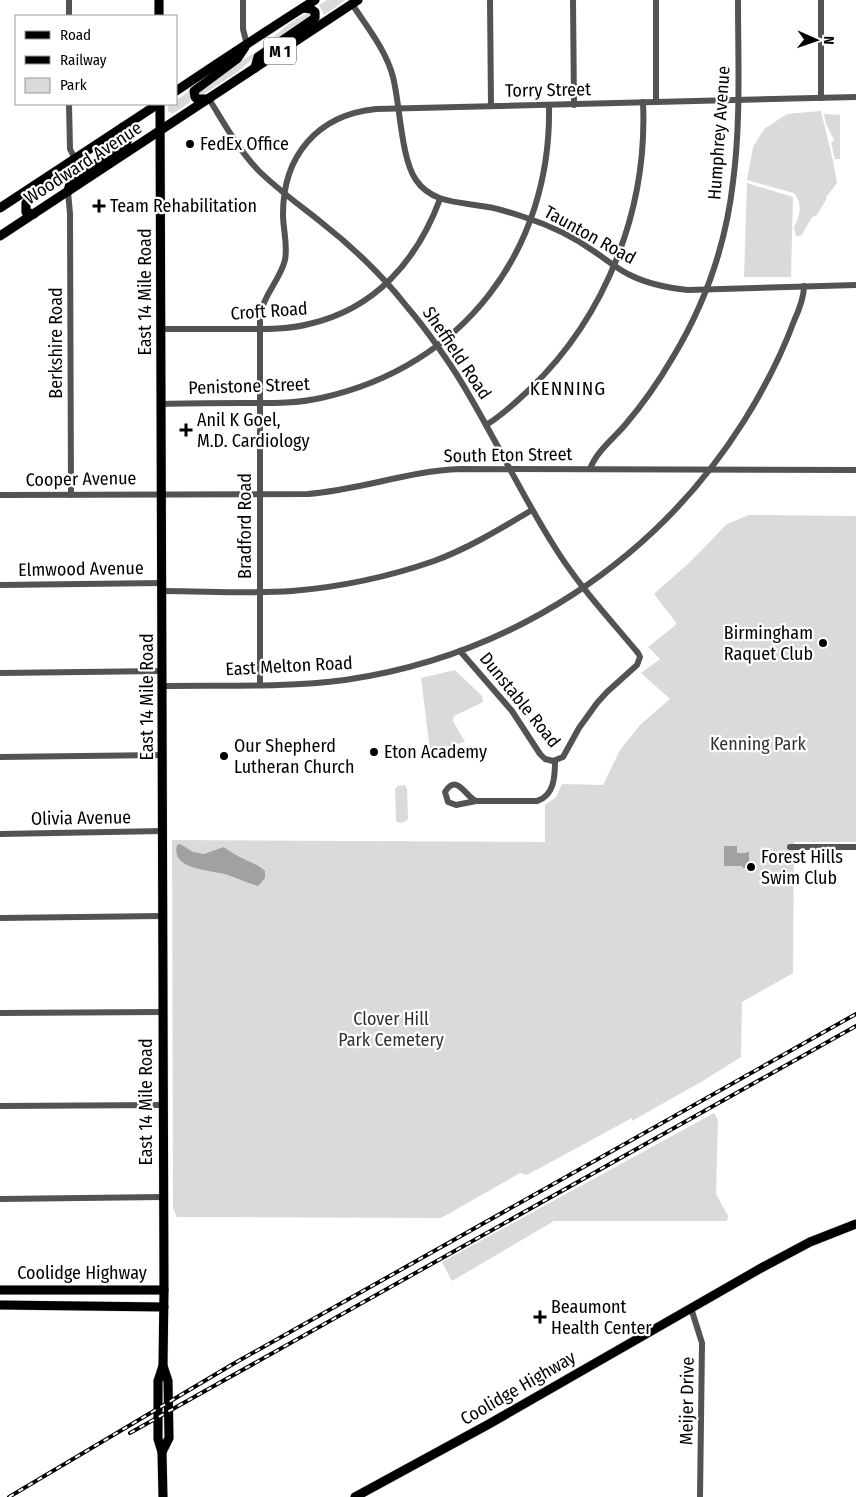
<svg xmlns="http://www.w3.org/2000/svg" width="856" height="1497" font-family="'Fira Sans Condensed',sans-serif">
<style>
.green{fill:#dadada}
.water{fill:#a1a1a1}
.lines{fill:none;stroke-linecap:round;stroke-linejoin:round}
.major-casing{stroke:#dbdbdb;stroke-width:10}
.minor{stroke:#535353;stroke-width:6}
.major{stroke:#000;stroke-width:9}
.rail-casing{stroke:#000;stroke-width:4}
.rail{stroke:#fff;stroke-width:2;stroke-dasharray:5.5;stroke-linecap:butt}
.poi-dot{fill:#000;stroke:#fff;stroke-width:2}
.labels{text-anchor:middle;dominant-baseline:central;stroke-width:4.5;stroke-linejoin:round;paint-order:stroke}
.shield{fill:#fff;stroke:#4c4c4c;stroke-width:1}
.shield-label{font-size:16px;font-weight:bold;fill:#000}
.street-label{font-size:18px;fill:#000;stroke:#fff}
.poi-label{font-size:18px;fill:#000;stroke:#fff;text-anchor:start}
.park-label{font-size:18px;fill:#313131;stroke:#fff}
.neighbourhood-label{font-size:19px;letter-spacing:1px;fill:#000;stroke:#fff}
</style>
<rect width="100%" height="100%" fill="#fff"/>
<!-- green -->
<g class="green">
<polygon points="327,0 346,0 324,15 319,5"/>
<path d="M310,13L312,15L309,21L252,59L239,71L202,95H198V92L204,85C222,73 242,61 260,49C275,37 291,18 310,13Z"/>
<polygon points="190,91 190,102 174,113 171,113 168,111 168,106 170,104 176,104 176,100"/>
<path d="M821,111L833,161L837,183L826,197L827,198L817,215L812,217L801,236H796L794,227C800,216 803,204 794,193L747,180L753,147L764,129L787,114Z"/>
<polygon points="824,114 840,115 840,159 835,159 831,143 834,140 826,124"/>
<polygon points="747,183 793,197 791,277 744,277"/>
<polygon points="749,515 856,516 856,842 794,842 793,973 742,1002 741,1057 706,1079 632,1121 632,1118 527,1175 520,1173 441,1218 177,1217 173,1208 172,840 545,842 545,805 556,797 562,784 603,785 620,750 641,724 670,699 641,673 660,659 648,647 677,624 654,594 690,562 727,524"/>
<polygon points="455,670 482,696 483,702 454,716 453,721 465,742 430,751 421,678"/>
<path d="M405,785L407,789L408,819C404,823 401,824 396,821L395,789L398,786Z"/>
<polygon points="714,1113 718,1120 716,1194 728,1216 727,1221 554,1221 452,1281 442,1262"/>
</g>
<!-- water -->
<g class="water">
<path d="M180,844L193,852L204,854L224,847C237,858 253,861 265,871V878L258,886C247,883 238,878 228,875C213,870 170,871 177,845Z"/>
<polygon points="724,846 737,846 737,853 746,853 747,852 749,852 749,868 743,868 742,866 724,866"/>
</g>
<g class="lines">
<!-- major casing -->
<g class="major-casing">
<g id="major">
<polyline points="159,0 159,16"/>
<polyline points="255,68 258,57 315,18 315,12 311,9 303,8"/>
<path d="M176,91C222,60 268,30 315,0"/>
<polyline points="209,99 197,99 195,97 194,91 237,59 245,47"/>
<polyline points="160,104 164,1290 163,1366 158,1381 158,1439 162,1452 163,1497"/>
<polyline points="68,191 71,180 126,144 129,137 123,127"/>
<polyline points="0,208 158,104"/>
<polyline points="34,214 26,212 26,203 30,198 70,171 75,159"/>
<polyline points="0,236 358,0"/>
<polyline points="0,1290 164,1290"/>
<polyline points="0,1305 164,1307"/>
<polyline points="162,1452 169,1438 168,1381 163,1366"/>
<polyline points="355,1497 489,1424 763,1267 810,1242 856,1224"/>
</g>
</g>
<!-- minor -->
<g class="minor">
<polyline points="69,0 69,16"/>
<polyline points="243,0 243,29 247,45"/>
<polyline points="490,0 491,106"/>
<polyline points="573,0 574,105"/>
<polyline points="656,0 656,102"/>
<polyline points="821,0 821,98"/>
<path d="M352,4C367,27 386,50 393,77C400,104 401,159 416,180C432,204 462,202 488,207C500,209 512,213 524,217C549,225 574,237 595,252C607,260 617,269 630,275C648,284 668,288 688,290L856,285"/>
<path d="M209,99C224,123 238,149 258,170C278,190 301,206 322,223C354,248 383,276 408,308C426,329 442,352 457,375C492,431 519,491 554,546C578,585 609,618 638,653L640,657L637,665L607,692L597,703L579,728L563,757L553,761L545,759L540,754L512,711L460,651"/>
<polyline points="69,104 70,149 75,159"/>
<polyline points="68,191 70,214 71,495"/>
<path d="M161,329C187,329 212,329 237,329C261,329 286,330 309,324C375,309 417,261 440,199"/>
<path d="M162,404C189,403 215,403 242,403C268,403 295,404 321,398C463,367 552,250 549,105"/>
<path d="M486,425C503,415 516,402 530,389C607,315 648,208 643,102"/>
<path d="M590,469C596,452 613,439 625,425C643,404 659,381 673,357C705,304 726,243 733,182C741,122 738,60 738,0"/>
<path d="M0,495L308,494C360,490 408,471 460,469L856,470"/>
<polyline points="0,585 163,583"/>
<path d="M163,591C206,591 250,594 292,591C341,587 388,577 434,561C469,548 500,529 532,510"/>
<polyline points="0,673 163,671"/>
<path d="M260,685V315C264,294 280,280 285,260C288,244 283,230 283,214C283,156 317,115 376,109L856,97"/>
<path d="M163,686C223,685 285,688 345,680C510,656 655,562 744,421C764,389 781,356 794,321C799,310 804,298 804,286"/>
<polyline points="0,757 163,755"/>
<path d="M476,801L456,805L448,802L445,792C457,773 465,796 476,801H537C554,796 555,777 555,761"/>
<polyline points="0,834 163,831"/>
<polyline points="790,847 856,847"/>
<polyline points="0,918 162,916"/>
<polyline points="0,1013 162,1012"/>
<polyline points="0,1106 162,1105"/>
<polyline points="0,1199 163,1197"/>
<polyline points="691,1308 702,1343 700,1497"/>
</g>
<!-- major -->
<use href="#major" class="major"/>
<!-- rail casing -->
<g class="rail-casing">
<g id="rail">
<polyline points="130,1433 856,1026"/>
<polyline points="9,1497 233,1364 856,1014"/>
</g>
</g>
<!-- rail -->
<use href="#rail" class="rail"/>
</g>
<!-- markers -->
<g class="poi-dot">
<circle cx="190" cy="144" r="5"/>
<path d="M96.5 198.5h5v5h5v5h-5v5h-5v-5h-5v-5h5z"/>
<path d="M183.5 422.5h5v5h5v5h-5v5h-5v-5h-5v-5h5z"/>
<circle cx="823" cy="643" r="5"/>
<circle cx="374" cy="752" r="5"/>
<circle cx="224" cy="756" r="5"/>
<circle cx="751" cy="867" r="5"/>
<path d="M537.5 1309.5h5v5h5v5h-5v5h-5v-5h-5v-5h5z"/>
</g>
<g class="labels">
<!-- shield labels -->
<rect class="shield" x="264" y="37.5" width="32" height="27" rx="4"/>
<g class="shield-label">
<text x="280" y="51">M 1</text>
</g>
<!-- street labels -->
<g class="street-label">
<text transform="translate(548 90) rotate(-1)">Torry Street</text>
<text transform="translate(719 133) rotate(-86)">Humphrey Avenue</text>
<text transform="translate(83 163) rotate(-33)">Woodward Avenue</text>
<text transform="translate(590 235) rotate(29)">Taunton Road</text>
<text transform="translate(145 292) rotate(-90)">East 14 Mile Road</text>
<text transform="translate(269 311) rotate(-4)">Croft Road</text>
<text transform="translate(56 343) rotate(-90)">Berkshire Road</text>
<text transform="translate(457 353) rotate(56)">Sheffield Road</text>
<text transform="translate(249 386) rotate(-2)">Penistone Street</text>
<text transform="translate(508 455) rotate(-1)">South Eton Street</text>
<text transform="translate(81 479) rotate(-1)">Cooper Avenue</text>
<text transform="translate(245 526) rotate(-90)">Bradford Road</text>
<text transform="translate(81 569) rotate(-1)">Elmwood Avenue</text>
<text transform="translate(289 666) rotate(-3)">East Melton Road</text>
<text transform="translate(147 697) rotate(-90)">East 14 Mile Road</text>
<text transform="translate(520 700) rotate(51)">Dunstable Road</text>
<text transform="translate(81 818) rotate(-1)">Olivia Avenue</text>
<text transform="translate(146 1102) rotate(-90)">East 14 Mile Road</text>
<text x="82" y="1273">Coolidge Highway</text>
<text transform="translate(518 1388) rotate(-30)">Coolidge Highway</text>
<text transform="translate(687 1401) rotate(-89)">Meijer Drive</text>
</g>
<!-- poi labels -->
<g class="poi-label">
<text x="200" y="144">FedEx Office</text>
<text x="110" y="206">Team Rehabilitation</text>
<text x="197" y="420">Anil K Goel,<tspan x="197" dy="21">M.D. Cardiology</tspan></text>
<text x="813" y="633" text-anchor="end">Birmingham<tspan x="813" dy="21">Raquet Club</tspan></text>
<text x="234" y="746">Our Shepherd<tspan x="234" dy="21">Lutheran Church</tspan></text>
<text x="384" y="752">Eton Academy</text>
<text x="761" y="857">Forest Hills<tspan x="761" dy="21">Swim Club</tspan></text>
<text x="551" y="1307">Beaumont<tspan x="551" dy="21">Health Center</tspan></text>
</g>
<!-- park labels -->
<g class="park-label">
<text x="758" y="744">Kenning Park</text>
<text x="391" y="1019">Clover Hill<tspan x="391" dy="21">Park Cemetery</tspan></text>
</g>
<!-- neighbourhood labels -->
<g class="neighbourhood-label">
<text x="568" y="388">KENNING</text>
</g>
</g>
<!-- legend -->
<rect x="15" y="15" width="162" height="90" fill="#ffffff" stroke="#999999"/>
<rect x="25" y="31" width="25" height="8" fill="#000000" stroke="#999999"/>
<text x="60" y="40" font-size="15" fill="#000000">Road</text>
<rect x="25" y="56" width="25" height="8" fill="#000000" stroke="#999999"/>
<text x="60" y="65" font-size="15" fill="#000000">Railway</text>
<rect x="25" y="78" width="25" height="15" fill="#dadada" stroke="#999999"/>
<text x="60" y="90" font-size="15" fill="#000000">Park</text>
<!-- north arrow -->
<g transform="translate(816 40) rotate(92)" stroke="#ffffff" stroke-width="4" paint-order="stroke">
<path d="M0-4L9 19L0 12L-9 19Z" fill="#000000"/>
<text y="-8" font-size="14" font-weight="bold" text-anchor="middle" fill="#000000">N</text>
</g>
</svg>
